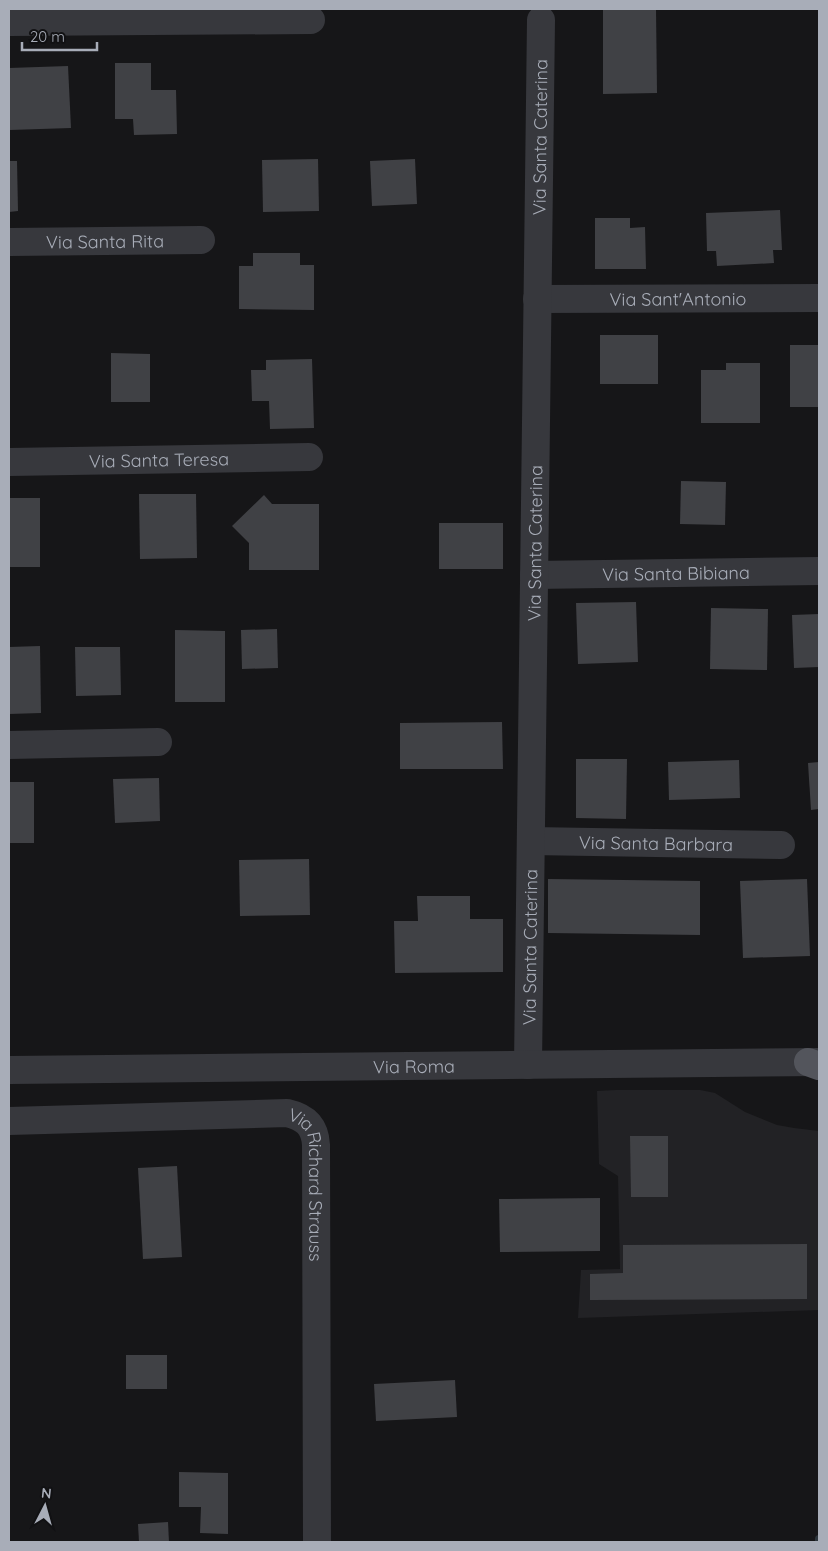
<svg xmlns="http://www.w3.org/2000/svg" width="828" height="1551" font-family="Quicksand,sans-serif">
<style>
.built{fill:#222225}
.lines{fill:none;stroke-linecap:round;stroke-linejoin:round}
.stream{stroke:#2c353c;stroke-width:8}
.building{fill:#404145}
.minor{stroke:#37383d;stroke-width:28}
.major{stroke:#53555c;stroke-width:28}
.labels{text-anchor:middle;dominant-baseline:central;stroke-width:5;stroke-linejoin:round;paint-order:stroke}
.street-label{font-size:18px;fill:#a8adb8;stroke:#111113}
</style>
<rect width="100%" height="100%" fill="#161618"/>
<!-- built -->
<polygon class="built" points="616,1090 700,1090 715,1093 745,1112 777,1125 794,1128 819,1131 819,1310 578,1318 581,1270 620,1269 618,1176 599,1164 597,1091"/>
<g class="lines">
<!-- stream -->
<polyline class="stream" points="819,1542 819,1539"/>
</g>
<!-- building -->
<g class="building">
<polygon points="603,9 656,9 657,93 603,94"/>
<polygon points="115,63 151,63 151,90 176,90 177,134 134,135 133,119 115,119"/>
<polygon points="68,66 71,128 10,130 9,68"/>
<polygon points="318,159 319,211 263,212 262,160"/>
<polygon points="415,159 417,204 372,206 370,161"/>
<polygon points="9,161 17,161 18,211 9,212"/>
<polygon points="780,210 782,250 773,250 774,263 717,266 716,251 707,251 706,213"/>
<polygon points="595,218 630,218 630,228 645,227 646,269 595,269"/>
<polygon points="253,253 300,253 300,265 314,265 314,310 239,309 239,266 253,266"/>
<rect x="600" y="335" width="58" height="49"/>
<rect x="790" y="345" width="29" height="62"/>
<polygon points="111,353 150,354 150,402 111,402"/>
<polygon points="312,359 314,428 270,429 269,401 252,401 251,370 266,370 266,360"/>
<polygon points="726,363 760,363 760,423 701,423 701,370 726,370"/>
<polygon points="681,481 726,482 725,525 680,524"/>
<polygon points="139,494 196,494 197,558 140,559"/>
<polygon points="264,495 272,504 319,504 319,570 249,570 249,543 232,526"/>
<rect x="9" y="498" width="31" height="69"/>
<rect x="439" y="523" width="64" height="46"/>
<polygon points="636,602 638,662 578,664 576,603"/>
<polygon points="711,608 768,609 767,670 710,669"/>
<polygon points="819,614 819,667 794,668 792,615"/>
<polygon points="277,629 278,668 242,669 241,630"/>
<polygon points="175,630 225,631 225,702 175,702"/>
<polygon points="40,646 41,713 9,714 9,647"/>
<polygon points="75,647 120,647 121,695 76,696"/>
<polygon points="502,722 503,769 400,769 400,723"/>
<polygon points="576,759 627,759 626,819 576,818"/>
<polygon points="739,760 740,798 669,800 668,762"/>
<polygon points="819,762 819,809 811,810 808,763"/>
<polygon points="159,778 160,821 115,823 113,779"/>
<rect x="9" y="782" width="25" height="61"/>
<polygon points="309,859 310,915 240,916 239,860"/>
<polygon points="548,879 700,881 700,935 548,933"/>
<polygon points="807,879 810,956 743,958 740,881"/>
<polygon points="417,896 470,896 470,919 503,919 503,972 395,973 394,921 418,921"/>
<polygon points="630,1136 668,1136 668,1197 631,1197"/>
<polygon points="177,1166 182,1257 143,1259 138,1168"/>
<polygon points="600,1198 600,1251 500,1252 499,1199"/>
<polygon points="807,1244 807,1299 590,1300 590,1274 623,1273 623,1245"/>
<rect x="126" y="1355" width="41" height="34"/>
<polygon points="455,1380 457,1417 376,1421 374,1384"/>
<polygon points="179,1472 228,1473 228,1534 200,1533 201,1507 179,1507"/>
<polygon points="168,1522 169,1542 139,1542 138,1524"/>
</g>
<g class="lines">
<!-- minor -->
<g class="minor">
<polyline points="9,22 311,20"/>
<path id="s1" d="M9,242L201,240"/>
<path id="s2" d="M537,299L819,298"/>
<path id="s3" d="M9,462L309,457"/>
<path id="s4" d="M534,575L819,571"/>
<polyline points="9,745 158,742"/>
<path id="s5" d="M531,841L781,845"/>
<path id="s6" d="M528,1065L541,20"/>
<path id="s7" d="M9,1070L819,1062"/>
<path id="s8" d="M9,1121L287,1113C305,1117 315,1126 316,1145L317,1542"/>
</g>
<!-- major -->
<polyline class="major" points="808,1062 819,1066"/>
</g>
<g class="labels">
<!-- street labels -->
<g class="street-label">
<text stroke="none"><textPath href="#s6" startOffset="928">Via Santa Caterina</textPath></text>
<text stroke="none"><textPath href="#s1" startOffset="96">Via Santa Rita</textPath></text>
<text stroke="none"><textPath href="#s2" startOffset="141">Via Sant'Antonio</textPath></text>
<text stroke="none"><textPath href="#s3" startOffset="150">Via Santa Teresa</textPath></text>
<text stroke="none"><textPath href="#s6" startOffset="522">Via Santa Caterina</textPath></text>
<text stroke="none"><textPath href="#s4" startOffset="142">Via Santa Bibiana</textPath></text>
<text stroke="none"><textPath href="#s5" startOffset="125">Via Santa Barbara</textPath></text>
<text stroke="none"><textPath href="#s6" startOffset="118">Via Santa Caterina</textPath></text>
<text stroke="none"><textPath href="#s7" startOffset="405">Via Roma</textPath></text>
<text stroke="none"><textPath href="#s8" startOffset="361">Via Richard Strauss</textPath></text>
</g>
</g>
<!-- border -->
<rect width="828" height="1551" fill="none" stroke="#a8adb8" stroke-width="20"/>
<!-- north arrow -->
<g transform="translate(45 1506) rotate(6)" stroke="#111113" stroke-width="4" paint-order="stroke">
<path d="M0-4L9 19L0 12L-9 19Z" fill="#a8adb8"/>
<text y="-8" font-size="14" font-weight="bold" text-anchor="middle" fill="#a8adb8">N</text>
</g>
<!-- scale -->
<path d="M22 42v8h75v-8" fill="none" stroke="#a8adb8" stroke-width="2.5"/>
<text x="30" y="42" font-size="15" fill="#a8adb8" stroke="#111113" stroke-width="4" paint-order="stroke">20 m</text>
</svg>
